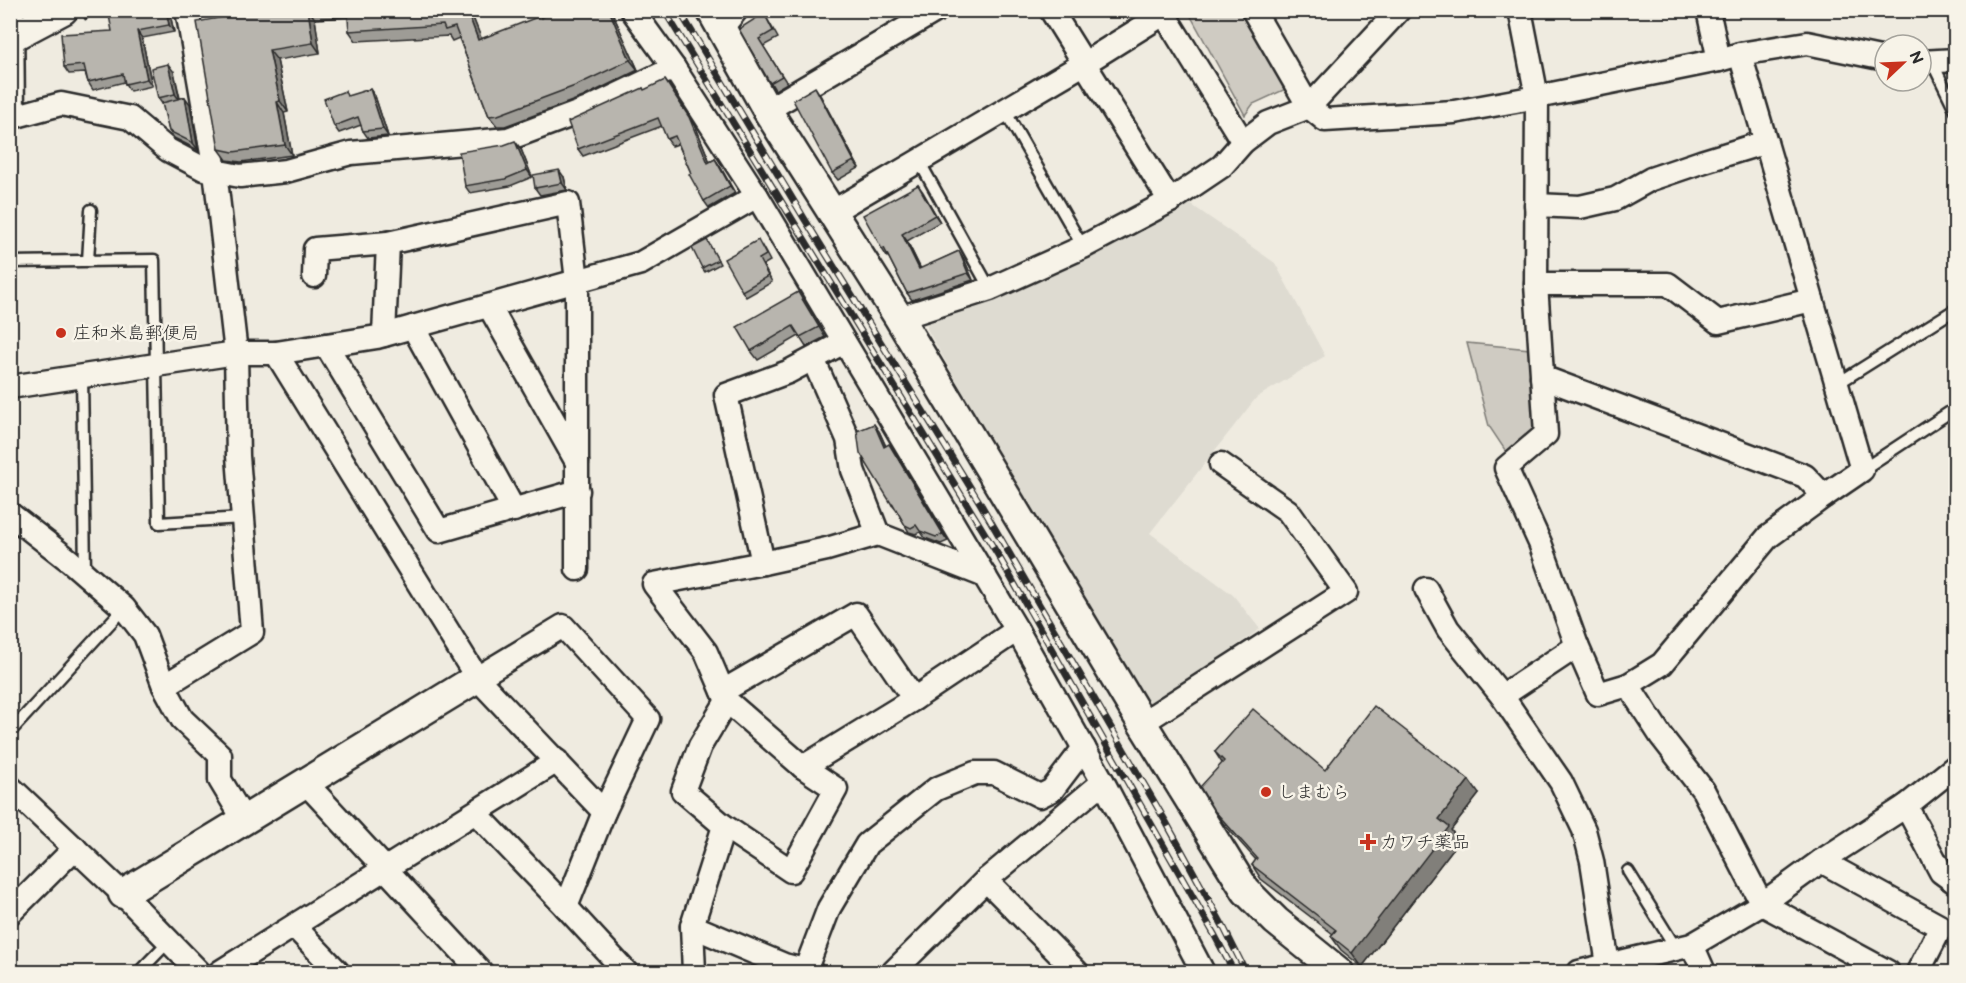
<svg xmlns="http://www.w3.org/2000/svg" width="1966" height="983" font-family="'Balsamiq Sans','Klee One',sans-serif">
<style>
.built{fill:#dedbd1}
.green{fill:#cfcbc2;stroke:#7d7b76;stroke-width:1.5}
.lines{fill:none;stroke-linecap:round;stroke-linejoin:round}
.service-casing{stroke:#2b2b2b;stroke-width:15}
.minor-casing{stroke:#2b2b2b;stroke-width:27}
.tertiary-casing{stroke:#2b2b2b;stroke-width:33}
.path{stroke:#2b2b2b;stroke-width:4;stroke-dasharray:4.5 4.5;stroke-linecap:butt}
.service{stroke:#f7f3e8;stroke-width:10}
.minor{stroke:#f7f3e8;stroke-width:22}
.tertiary{stroke:#f7f3e8;stroke-width:28}
.rail-casing{stroke:#2b2b2b;stroke-width:7}
.rail{stroke:#f7f3e8;stroke-width:4.5;stroke-dasharray:14;stroke-linecap:butt}
.wall{fill:#9e9c96;stroke:#2b2b2b;stroke-width:1.5}
.shaded-wall{fill:#817f7a;stroke:#2b2b2b;stroke-width:1.5}
.building{fill:#b8b5ae;stroke:#2b2b2b;stroke-width:1.5}
.poi-dot{fill:#c8321e;stroke:#f7f3e8;stroke-width:2}
.labels{text-anchor:middle;dominant-baseline:central;stroke-width:5;stroke-linejoin:round;paint-order:stroke}
.poi-label{font-size:18px;fill:#2b2b2b;stroke:#f7f3e8;text-anchor:start}
</style>
<rect width="100%" height="100%" fill="#efebe0"/>
<filter id="ink" filterUnits="userSpaceOnUse"><feTurbulence type="fractalNoise" baseFrequency=".0167" numOctaves="2"/><feDisplacementMap in="SourceGraphic" scale="12" xChannelSelector="R" yChannelSelector="G"/><feConvolveMatrix kernelMatrix="1 2 1 2 8 2 1 2 1" color-interpolation-filters="sRGB"/></filter>
<g filter="url(#ink)">
<!-- built -->
<polygon class="built" points="1186,201 1275,263 1325,356 1256,398 1150,533 1233,595 1260,629 1147,709 1138,699 927,329 927,323 1005,295 1108,245"/>
<!-- green -->
<g class="green">
<polygon points="1188,11 1244,11 1288,88 1253,104 1245,115"/>
<polygon points="1467,343 1530,349 1539,432 1509,456 1489,426"/>
</g>
<g class="lines">
<!-- service casing -->
<g class="service-casing">
<g id="service">
<polyline points="727,31 744,10"/>
<polyline points="1932,62 1956,111"/>
<polyline points="1005,111 1083,247"/>
<polyline points="919,161 990,289"/>
<polyline points="88,261 91,210"/>
<polyline points="10,262 154,260 159,523 243,518"/>
<polyline points="82,376 85,571"/>
<polyline points="1837,384 1956,309"/>
<polyline points="1862,470 1956,408"/>
<polyline points="10,732 124,608"/>
<polyline points="1628,871 1677,950"/>
<polyline points="139,972 169,941"/>
</g>
</g>
<!-- minor casing -->
<g class="minor-casing">
<g id="minor">
<polyline points="632,10 674,68 757,196 1017,630 1103,782 1203,972"/>
<polyline points="1051,10 1170,201"/>
<polyline points="1253,10 1309,107 1325,120 1454,112 1537,97 1520,10"/>
<polyline points="1708,10 1719,60"/>
<polyline points="1164,14 1243,142"/>
<polyline points="1885,59 1807,43 1740,54 1719,60 1537,97 1536,284 1546,434 1506,468 1540,543 1577,646 1598,694 1628,685 1661,736 1703,790 1762,904 1888,972"/>
<polyline points="1921,62 1956,60"/>
<polyline points="767,110 937,10"/>
<polyline points="13,117 61,104 130,118 168,150 204,169 240,176 286,171 351,153 508,139 588,109 674,68"/>
<polyline points="10,120 13,117 12,10"/>
<polyline points="1536,205 1580,207 1615,199 1651,179 1701,162 1766,142"/>
<polyline points="832,212 1085,63 1170,10"/>
<polyline points="314,276 315,249 388,243 568,203 577,281 577,569"/>
<polyline points="1536,284 1668,284 1718,322 1812,300"/>
<polyline points="489,306 577,462"/>
<polyline points="899,318 990,289 1083,247 1170,201 1222,166 1243,142 1268,123 1309,107 1399,10"/>
<polyline points="413,327 514,510"/>
<polyline points="384,335 388,243"/>
<polyline points="844,342 788,372 726,395 763,563 654,584 706,652 727,701 803,767 914,699 1017,630"/>
<polyline points="326,345 439,531 578,491"/>
<polyline points="276,353 477,678 604,812"/>
<polyline points="813,359 848,439 853,470 878,534"/>
<polyline points="1542,377 1805,476 1824,496 1862,470 1740,54"/>
<polyline points="10,387 236,353 276,353 377,337 641,263 757,196"/>
<polyline points="10,514 70,561 124,608 145,635 164,686 182,719 220,755 220,780 244,820"/>
<polyline points="763,563 827,549 878,534 985,576"/>
<polyline points="1426,589 1448,629 1502,696 1561,782 1584,830 1592,861 1608,965"/>
<polyline points="477,678 563,626 648,719 604,812 566,907 626,972"/>
<polyline points="1628,685 1662,664 1768,537 1824,496"/>
<polyline points="164,686 252,632 238,456 236,353 215,171 187,10"/>
<polyline points="723,691 856,614 914,699"/>
<polyline points="1502,696 1577,646"/>
<polyline points="1142,723 1346,592 1288,511 1221,464"/>
<polyline points="305,782 481,972"/>
<polyline points="10,787 123,894 199,972"/>
<polyline points="1906,806 1941,872 1956,883"/>
<polyline points="476,813 566,907"/>
<polyline points="724,826 791,871 836,789 803,767"/>
<polyline points="1821,861 1941,927 1918,972"/>
<polyline points="986,880 1077,972"/>
<polyline points="10,913 75,848"/>
<polyline points="294,926 338,972"/>
<polyline points="692,926 784,965 812,972"/>
<polyline points="1692,945 1704,972"/>
<polyline points="805,971 829,908 867,844 936,789 975,773 994,773 1040,796 1052,790 1084,748"/>
<polyline points="220,972 557,761"/>
<polyline points="694,972 692,926 724,826 683,791 700,746 727,701"/>
<polyline points="893,972 986,880 1103,782"/>
<polyline points="1579,972 1692,945 1762,904 1821,861 1906,806 1956,766"/>
</g>
</g>
<!-- tertiary casing -->
<g class="tertiary-casing">
<g id="tertiary">
<polyline points="711,10 767,110 899,318 1142,723 1246,891 1276,921 1339,972"/>
<polyline points="10,38 63,10"/>
<polyline points="123,894 477,678"/>
</g>
</g>
<!-- path -->
<polyline class="path" points="84,19 99,10"/>
<!-- service -->
<use href="#service" class="service"/>
<!-- minor -->
<use href="#minor" class="minor"/>
<!-- tertiary -->
<use href="#tertiary" class="tertiary"/>
<!-- rail casing -->
<g class="rail-casing">
<g id="rail">
<polyline points="664,10 998,555 1214,934 1234,972"/>
<polyline points="679,10 804,218 980,503 1166,822 1224,928 1246,972"/>
</g>
</g>
<!-- rail -->
<use href="#rail" class="rail"/>
</g>
<!-- wall -->
<g class="wall">
<polygon points="169,10 174,32 142,38 152,86 130,91 124,82 93,90 88,82 85,73 69,74 64,67 112,31"/>
<polygon points="245,10 470,10 481,39 541,18 558,10 611,10 638,70 583,97 505,126 497,126 489,116 459,38 452,41 449,36 356,41 349,31 348,17 315,19 320,53 277,60 288,112 284,113 292,155 241,162 227,160 219,149"/>
<polygon points="768,20 778,38 763,46 787,83 775,90 739,29"/>
<polygon points="174,72 180,98 190,104 198,150 174,138 169,131 163,105 158,98"/>
<polygon points="643,88 644,90 695,125 710,162 715,159 735,193 709,208 704,201 678,144 672,146 667,139 662,126 583,156 578,149"/>
<polygon points="820,95 859,168 838,180 832,173"/>
<polygon points="348,96 375,96 388,136 368,138 363,131 361,125 339,133 334,126"/>
<polygon points="521,149 532,177 510,186 470,193 465,186"/>
<polygon points="564,177 567,190 540,195 535,188"/>
<polygon points="918,185 940,222 907,241 921,269 959,251 964,259 973,280 912,300 907,293 888,256 887,257 882,249"/>
<polygon points="707,240 720,264 705,272 702,268"/>
<polygon points="762,246 770,261 763,265 772,282 746,297 742,291"/>
<polygon points="798,292 825,337 806,347 799,336 758,360 751,351"/>
<polygon points="879,431 886,446 894,451 948,541 941,544 925,538 921,532 916,534 909,532 897,511 892,505"/>
<polygon points="1215,752 1325,770 1479,794 1451,830 1459,841 1362,967 1341,950 1331,936 1333,934 1261,879 1252,865 1256,860 1223,823 1213,809 1222,763"/>
</g>
<!-- shaded-wall -->
<g class="shaded-wall">
<polygon points="166,10 169,10 174,32 169,25"/>
<polygon points="308,10 309,10 315,19 320,53 313,43"/>
<polygon points="467,10 470,10 486,50 478,40"/>
<polygon points="609,10 611,10 638,70 630,60"/>
<polygon points="137,31 142,38 152,86 147,79"/>
<polygon points="269,50 277,60 288,112 280,101"/>
<polygon points="168,64 174,72 180,101 175,94"/>
<polygon points="665,80 695,125 713,170 708,163"/>
<polygon points="815,87 820,95 859,168 854,161"/>
<polygon points="370,89 375,96 388,136 383,129"/>
<polygon points="185,97 190,104 198,150 193,143"/>
<polygon points="277,102 284,113 292,155 285,145"/>
<polygon points="515,141 521,149 532,177 527,170"/>
<polygon points="715,159 720,166 735,193 730,186"/>
<polygon points="559,170 564,177 567,190 562,183"/>
<polygon points="918,185 923,192 940,222 935,215"/>
<polygon points="902,234 907,241 924,276 919,269"/>
<polygon points="959,251 964,259 973,280 968,273"/>
<polygon points="874,424 879,431 889,454 884,447"/>
<polygon points="889,444 894,451 948,541 943,534"/>
<polygon points="1469,780 1479,794 1451,830 1459,841 1362,967 1352,953 1439,819"/>
</g>
<!-- building -->
<g class="building">
<polygon points="108,10 166,10 169,25 137,31 147,79 125,84 123,74 88,82 84,65 64,67 61,34 112,31"/>
<polygon points="245,10 308,10 313,43 269,50 280,101 277,102 285,145 233,152 219,149 197,22 245,13"/>
<polygon points="348,10 467,10 478,40 540,16 541,18 558,10 609,10 630,60 575,86 498,115 489,116 455,27 445,30 443,25 349,31"/>
<polygon points="764,13 773,31 759,39 782,76 770,83 739,29"/>
<polygon points="168,64 175,94 158,98 151,68"/>
<polygon points="665,80 689,117 708,163 715,159 730,186 704,201 689,174 691,173 675,136 667,139 658,118 578,149 568,122 643,88 644,90"/>
<polygon points="815,87 854,161 832,173 793,100"/>
<polygon points="370,89 383,129 363,131 358,117 334,126 324,99 345,91 347,96"/>
<polygon points="185,97 193,143 169,131 162,103"/>
<polygon points="515,141 527,170 505,179 465,186 459,152 504,145"/>
<polygon points="559,170 562,183 535,188 533,175"/>
<polygon points="918,185 935,215 902,234 919,269 959,251 968,273 907,293 884,248 882,249 863,215"/>
<polygon points="707,240 718,260 702,268 692,248"/>
<polygon points="758,240 766,255 759,259 768,276 742,291 724,259"/>
<polygon points="798,292 819,327 800,337 793,326 751,351 737,327"/>
<polygon points="874,424 884,447 889,444 943,534 936,537 920,531 916,525 911,528 905,525 893,504 892,505 860,453 857,431"/>
<polygon points="1374,706 1469,780 1439,819 1449,827 1352,953 1331,936 1336,930 1252,865 1257,858 1213,809 1200,787 1224,761 1215,752 1253,709 1325,770"/>
</g>
</g>
<!-- markers -->
<g class="poi-dot">
<circle cx="61" cy="333" r="6"/>
<circle cx="1266" cy="792" r="6"/>
<path d="M1365 833h6v6h6v6h-6v6h-6v-6h-6v-6h6z"/>
</g>
<g class="labels">
<!-- poi labels -->
<g class="poi-label">
<text x="73" y="333">庄和米島郵便局</text>
<text x="1278" y="792">しまむら</text>
<text x="1380" y="842">カワチ薬品</text>
</g>
</g>
<!-- margin -->
<rect width="1966" height="983" fill="none" stroke="#f7f3e8" stroke-width="36"/>
<rect x="18" y="18" width="1930" height="947" fill="none" stroke="#2b2b2b" stroke-width="2" filter="url(#ink)"/>
<!-- north arrow -->
<g transform="translate(1903 63) rotate(67)"><circle r="28" fill="#f7f3e8" stroke="#a5a39c" stroke-width="1.5"/>
<path d="M0-4.5L10 22L0 15L-10 22Z" fill="#c8321e"/>
<text y="-9" font-size="16" font-weight="bold" text-anchor="middle" fill="#2b2b2b">N</text>
</g>
</svg>
